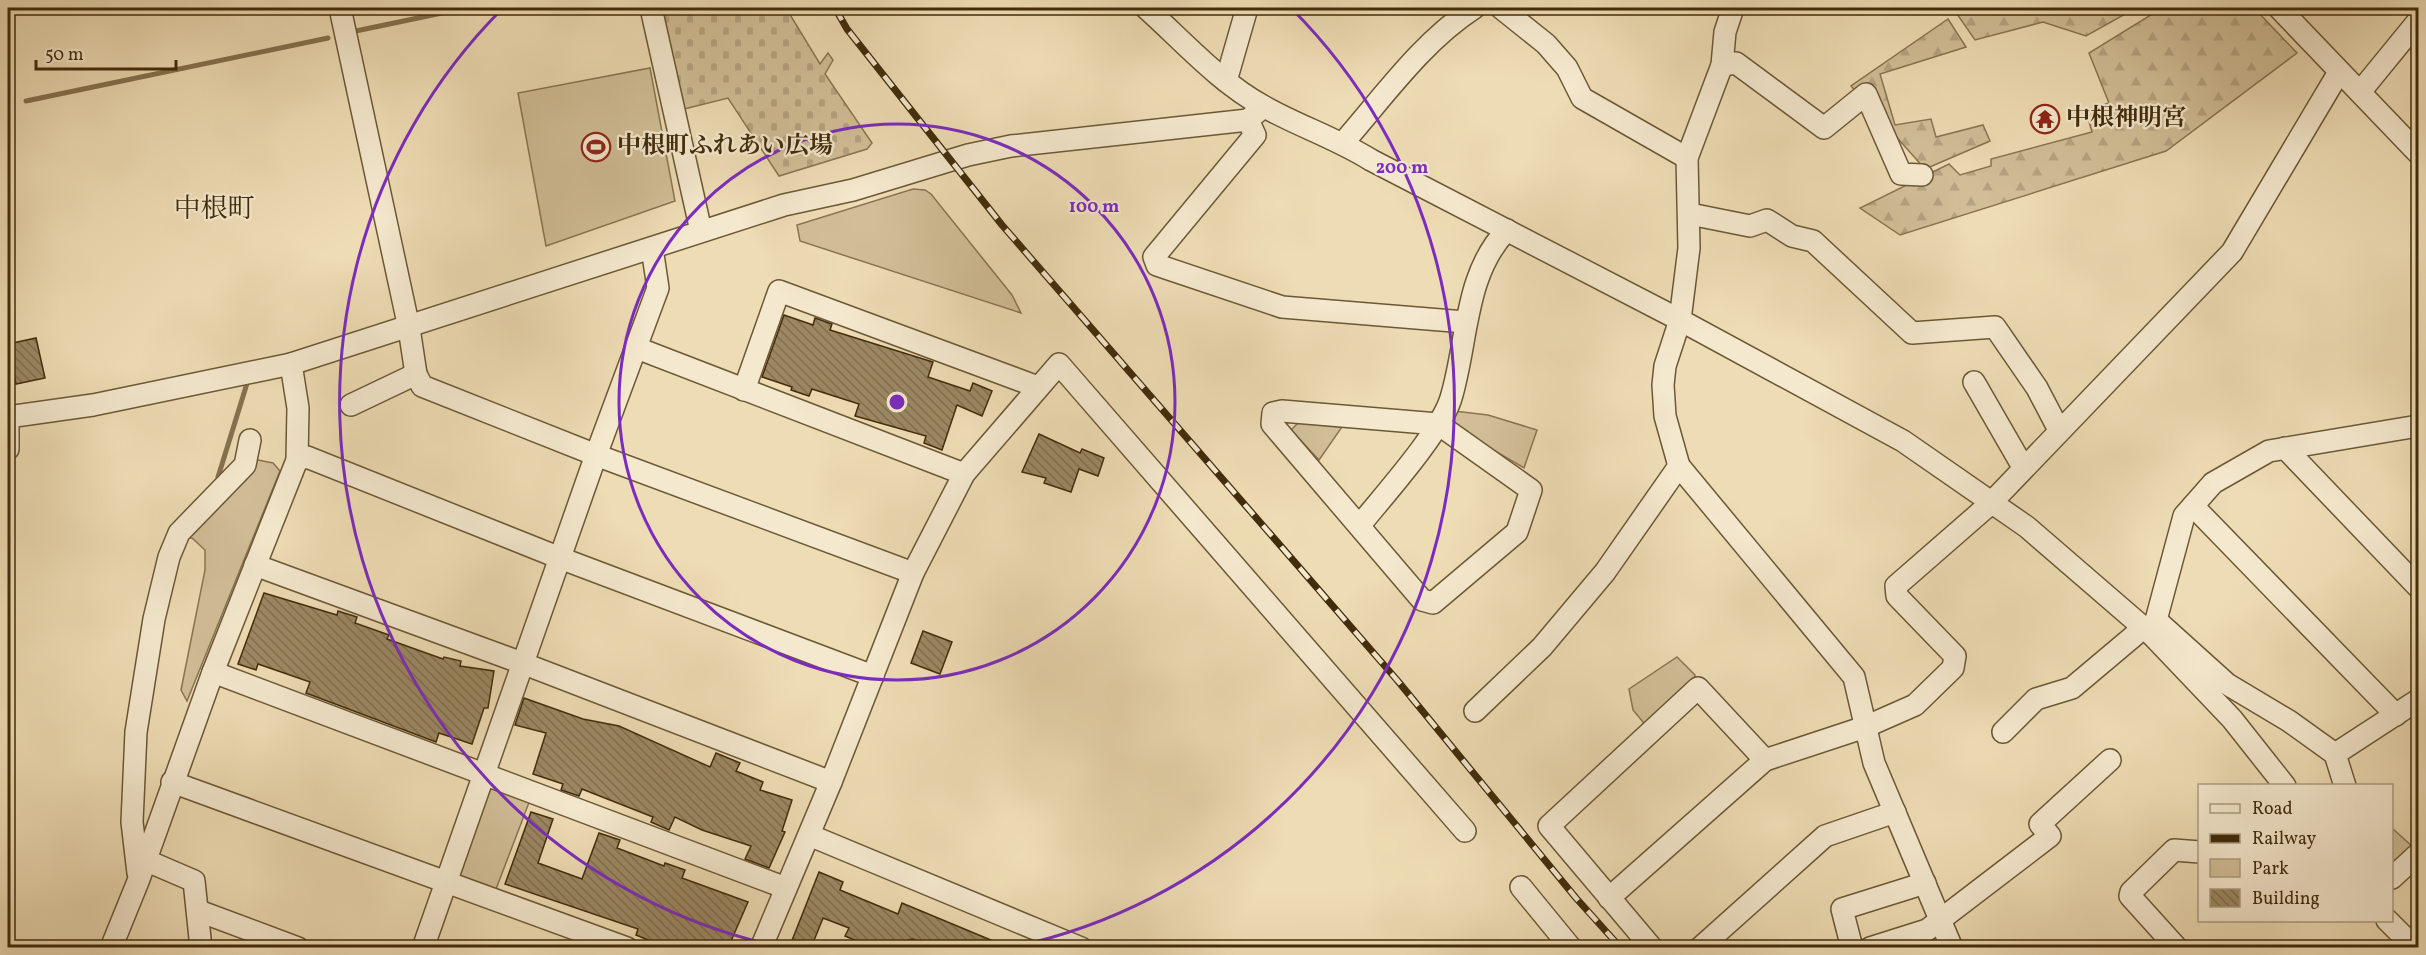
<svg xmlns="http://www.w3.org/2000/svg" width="2426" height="955" font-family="Vollkorn,'Noto Serif JP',serif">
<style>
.green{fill:#d1be97;stroke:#897551;stroke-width:1.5}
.forest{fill:url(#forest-firs);stroke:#897551;stroke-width:1.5}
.cemetery{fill:url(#cemetery-stones);stroke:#897551;stroke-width:1.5}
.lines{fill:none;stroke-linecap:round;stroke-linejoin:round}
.stream{stroke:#85724e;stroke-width:5}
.building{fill:url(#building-back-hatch);stroke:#412c0b;stroke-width:1.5}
.minor-casing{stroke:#6c5835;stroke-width:24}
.minor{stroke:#f4e8ce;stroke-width:21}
.rail-casing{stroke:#412c0b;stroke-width:7}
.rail{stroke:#f4e8ce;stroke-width:4.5;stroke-dasharray:14;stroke-linecap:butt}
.ring{fill:none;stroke:#7b2cbf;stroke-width:3}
.labels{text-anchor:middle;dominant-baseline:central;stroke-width:4.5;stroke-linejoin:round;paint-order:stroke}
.poi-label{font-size:24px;font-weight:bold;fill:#412c0b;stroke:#f4e8ce;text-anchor:start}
.quarter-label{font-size:27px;fill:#412c0b;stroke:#f4e8ce}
.centre{fill:#7b2cbf;stroke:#f4e8ce;stroke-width:3}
.ring-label{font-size:18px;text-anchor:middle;font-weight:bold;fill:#7b2cbf;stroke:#f4e8ce;stroke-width:4.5;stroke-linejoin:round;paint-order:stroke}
</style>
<defs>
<pattern id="forest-firs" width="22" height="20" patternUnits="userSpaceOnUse" patternTransform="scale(1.5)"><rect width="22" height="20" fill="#d1be97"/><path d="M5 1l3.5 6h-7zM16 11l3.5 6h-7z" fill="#b5a381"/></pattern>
<pattern id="cemetery-stones" width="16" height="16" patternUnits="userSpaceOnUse" patternTransform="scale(1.5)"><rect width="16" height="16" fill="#d1be97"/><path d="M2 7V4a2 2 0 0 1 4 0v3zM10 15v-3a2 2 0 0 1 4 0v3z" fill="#b5a381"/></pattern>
<pattern id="building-back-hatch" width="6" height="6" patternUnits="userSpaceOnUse" patternTransform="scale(1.5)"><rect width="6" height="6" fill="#9b8863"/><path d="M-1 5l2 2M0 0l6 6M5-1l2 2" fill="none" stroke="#806f50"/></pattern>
</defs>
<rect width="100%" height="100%" fill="#eedcb4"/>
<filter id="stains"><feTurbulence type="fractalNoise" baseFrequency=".00333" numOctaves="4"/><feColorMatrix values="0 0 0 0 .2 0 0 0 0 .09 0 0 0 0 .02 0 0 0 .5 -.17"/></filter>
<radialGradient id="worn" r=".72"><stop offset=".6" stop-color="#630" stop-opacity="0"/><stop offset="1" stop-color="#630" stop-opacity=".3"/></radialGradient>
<!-- green -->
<g class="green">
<polygon points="650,68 675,201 546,246 518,93"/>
<polygon points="913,189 925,190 931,194 1012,295 1021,313 800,241 797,225"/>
<polygon points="1454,411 1488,415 1537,430 1524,468 1454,427"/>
<polygon points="1298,423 1342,427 1319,460 1291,430"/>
<polygon points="258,460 273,463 280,471 187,701 181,690 205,570 205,550 192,538 181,538"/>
<polygon points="1677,657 1695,675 1693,686 1647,727 1633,710 1629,689"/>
<polygon points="494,785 530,800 496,889 459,877 458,870 487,789"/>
<polygon points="2392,828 2413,847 2392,869"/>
</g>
<!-- forest -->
<g class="forest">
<polygon points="1965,8 2136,8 2086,36 2043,22 1975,40 1957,14"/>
<polygon points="2162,8 2254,8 2297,53 2166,151 1900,235 1860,208 1949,164 1960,175 1991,166 1991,159 2092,132 2086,111 2109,103 2089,53"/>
<polygon points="1948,19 1966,47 1880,74 1895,125 1931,119 1936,137 1983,125 1990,141 1925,169 1851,86"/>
</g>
<!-- cemetery -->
<polygon class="cemetery" points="661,8 786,8 820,64 828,53 833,60 825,74 872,143 867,149 779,176 728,98 680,110"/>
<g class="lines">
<!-- stream -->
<g class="stream">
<polyline points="351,32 466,8"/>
<polyline points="26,101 328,38"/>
<polyline points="218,477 249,377"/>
</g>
</g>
<!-- building -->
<g class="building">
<polygon points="784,315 813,325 815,318 832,324 830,330 933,362 928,377 970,391 973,383 992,391 982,416 957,405 942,450 924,443 926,436 855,416 859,404 812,389 809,396 791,390 792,387 762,377"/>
<polygon points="36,338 45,378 16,384 8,344"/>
<polygon points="1039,434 1080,453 1082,449 1104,458 1098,476 1079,469 1071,492 1044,483 1046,478 1022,472"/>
<polygon points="264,593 337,615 338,611 357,617 355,623 389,635 387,639 443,659 444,657 461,661 460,666 494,671 488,708 484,708 472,744 439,733 436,742 306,693 310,682 258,664 256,670 238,664"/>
<polygon points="923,631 952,642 940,674 911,663"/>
<polygon points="524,698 583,719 619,726 710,767 716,753 740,763 736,771 763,782 760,790 792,800 782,831 785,832 769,868 745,859 751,846 702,830 675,817 669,830 651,822 653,817 582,789 579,796 561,790 563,784 533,774 546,733 515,725"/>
<polygon points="531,812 553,819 538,863 582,879 599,833 620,840 617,848 664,866 665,863 685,870 682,878 748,902 728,948 668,948 636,935 638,929 505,884"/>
<polygon points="819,872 843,882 840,890 898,914 902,903 1010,948 934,948 913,939 908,940 905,948 874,948 845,936 849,928 823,918 811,948 789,948"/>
</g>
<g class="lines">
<!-- minor casing -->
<g class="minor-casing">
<g id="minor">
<polyline points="340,8 409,328 416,374 422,386 596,455 913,573"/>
<polyline points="651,8 701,231"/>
<path d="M1146,8C1183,41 1219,82 1263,106C1298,126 1336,138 1371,160L1680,320L1903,441L2027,527L2152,635L2232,719L2285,786"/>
<polyline points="1501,8 1546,44 1567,68 1582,98 1687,158"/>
<polyline points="1733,8 1725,32 1722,65 1687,158 1689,248 1680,320 1665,366 1663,385 1665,416 1679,466 1854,677 1874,763 1952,948"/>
<polyline points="2279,8 2418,153"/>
<polyline points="1722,65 1736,63 1824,128 1866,94 1901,174 1922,175"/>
<polyline points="1226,81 1247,8"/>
<polyline points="2360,92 2418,21"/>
<polyline points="1248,120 1255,135 1154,257 1157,265 1282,307 1465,322"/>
<path d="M1343,143C1384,96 1422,42 1474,8"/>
<polyline points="1690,214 1750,226 1767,220 1792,236 1813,241 1912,333 1995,327 2037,388 2059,430"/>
<polyline points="637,348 964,474"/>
<polyline points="1974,382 2023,467"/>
<polyline points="744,390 779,291 1038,387"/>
<polyline points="351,405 416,374"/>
<polygon points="1282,411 1438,424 1531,490 1517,532 1433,603 1422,600 1272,424 1273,413"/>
<polyline points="8,417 93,405 291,364 784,205 853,190 968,155 1011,146 1248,120 1263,107"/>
<polyline points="2285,448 2418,587"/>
<polyline points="8,449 8,417"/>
<polyline points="297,460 307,457 560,558 873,676"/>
<polyline points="2193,506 2396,715"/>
<path d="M1360,525C1384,495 1441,432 1451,398C1468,342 1464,274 1507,230"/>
<polyline points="255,565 522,663 831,782"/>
<polyline points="2156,620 2227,684 2289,721 2335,754 2345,786"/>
<polyline points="2152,635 2184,516 2213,483 2269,451 2418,426"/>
<polyline points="213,672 786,888"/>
<polyline points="1475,711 1542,647 1605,572 1679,466"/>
<polyline points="2003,732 2036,699 2072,688 2135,635 2140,626"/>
<polyline points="2335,754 2418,700"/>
<polyline points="172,782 627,948"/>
<polyline points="809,835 1081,948"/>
<polyline points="145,860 194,881 201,948"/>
<polyline points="138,873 132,822 136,732 154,619 169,557 179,533 245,465 250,440"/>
<polyline points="2392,878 2418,854"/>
<polyline points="1521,887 1571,948"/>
<polyline points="1609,898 1765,760 1865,727 1915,705 1953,668 1955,656 1897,596 1896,586 1990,504 2232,252 2339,72"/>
<polyline points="199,911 298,948"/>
<polyline points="2387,920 2415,948"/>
<polyline points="111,948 139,879 213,672 297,460 298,408 291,364"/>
<polyline points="423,948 596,455 658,288 652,248"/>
<polyline points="761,948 831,782 913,573 964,474 1059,364 1465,831"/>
<polyline points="1652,948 1549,826 1698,688 1765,760"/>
<polyline points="1700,948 1825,836 1895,812"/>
<polyline points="1852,948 1842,909 1925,883"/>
<polyline points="1870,948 1927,930 2050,836 2040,824 2110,760"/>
<polyline points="2177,948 2130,896 2131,892 2174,850 2200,852"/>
</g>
</g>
<!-- minor -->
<use href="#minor" class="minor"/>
<!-- rail casing -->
<g class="rail-casing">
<polyline id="rail" points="835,8 847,29 1002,225 1397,680 1576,898 1621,948"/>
</g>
<!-- rail -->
<use href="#rail" class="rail"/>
</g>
<!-- distance rings -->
<g class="ring">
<circle cx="897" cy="402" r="278"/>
<path d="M781 947A557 557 0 0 1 503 8M1291 8A557 557 0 0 1 1013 947"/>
</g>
<!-- icons -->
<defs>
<g id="temple-ring" transform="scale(1.5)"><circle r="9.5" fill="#f4e8ce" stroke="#8f2418" stroke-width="1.5"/><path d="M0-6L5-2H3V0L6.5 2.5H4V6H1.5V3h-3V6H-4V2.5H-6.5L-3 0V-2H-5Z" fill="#8f2418"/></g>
<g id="stadium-ring" transform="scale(1.5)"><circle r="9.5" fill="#f4e8ce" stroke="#8f2418" stroke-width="1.5"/><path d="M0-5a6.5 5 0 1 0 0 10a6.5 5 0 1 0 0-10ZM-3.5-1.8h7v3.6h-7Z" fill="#8f2418"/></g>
</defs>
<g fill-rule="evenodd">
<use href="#temple-ring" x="2045" y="119"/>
<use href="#stadium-ring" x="596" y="147"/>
</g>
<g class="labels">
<!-- poi labels -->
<g class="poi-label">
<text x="2066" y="119">中根神明宮</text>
<text x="617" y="147">中根町ふれあい広場</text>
</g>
<!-- quarter labels -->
<g class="quarter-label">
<text x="214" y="210">中根町</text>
</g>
</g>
<circle cx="897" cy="402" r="9" class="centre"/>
<g class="ring-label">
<text x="1402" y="173">200 m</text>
<text x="1094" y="212">100 m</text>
</g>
<!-- margin -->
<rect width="2426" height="955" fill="none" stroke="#eedcb4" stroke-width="30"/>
<rect x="9" y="9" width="2408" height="937" fill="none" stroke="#412c0b" stroke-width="3"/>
<rect x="15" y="15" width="2396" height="925" fill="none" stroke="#412c0b" stroke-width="1.5"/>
<!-- legend -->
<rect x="2198" y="784" width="195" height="138" fill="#f4e8ce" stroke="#ac9d80" stroke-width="1.5"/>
<rect x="2210" y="804" width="30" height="9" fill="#f4e8ce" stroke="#ac9d80" stroke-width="1.5"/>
<text x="2252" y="814" font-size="18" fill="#412c0b">Road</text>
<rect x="2210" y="834" width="30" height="9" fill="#412c0b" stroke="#ac9d80" stroke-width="1.5"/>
<text x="2252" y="844" font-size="18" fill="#412c0b">Railway</text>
<rect x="2210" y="859" width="30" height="18" fill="#d1be97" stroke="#ac9d80" stroke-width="1.5"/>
<text x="2252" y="874" font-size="18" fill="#412c0b">Park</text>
<rect x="2210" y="889" width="30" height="18" fill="url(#building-back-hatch)" stroke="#ac9d80" stroke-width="1.5"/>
<text x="2252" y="904" font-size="18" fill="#412c0b">Building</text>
<!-- scale -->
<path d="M36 60v9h140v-9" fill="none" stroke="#412c0b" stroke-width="3"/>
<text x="45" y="60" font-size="18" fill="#412c0b" stroke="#f4e8ce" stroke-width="4.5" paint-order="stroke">50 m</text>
<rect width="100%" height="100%" filter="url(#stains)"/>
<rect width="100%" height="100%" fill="url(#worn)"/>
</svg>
